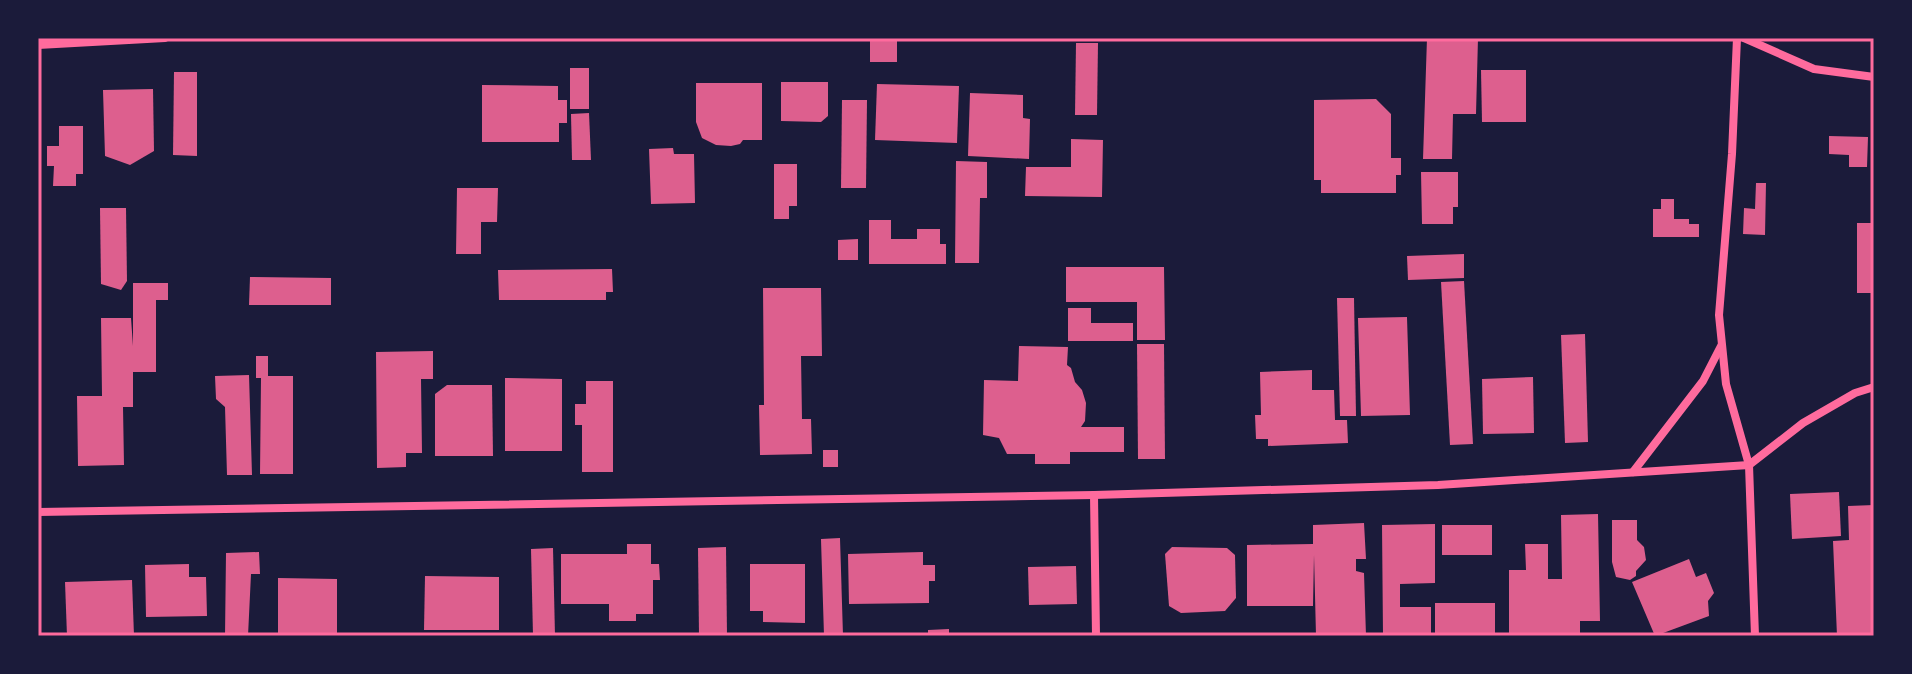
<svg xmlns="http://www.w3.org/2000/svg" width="1912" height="674" font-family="Inter,sans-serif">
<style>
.building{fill:#dd5f8e}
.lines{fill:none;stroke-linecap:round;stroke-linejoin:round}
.minor{stroke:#ff6b9d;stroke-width:8}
.neatline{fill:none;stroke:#ff6b9d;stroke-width:3}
</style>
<rect width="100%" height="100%" fill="#1b1b3a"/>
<!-- building -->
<g class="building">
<polygon points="897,38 897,62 870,62 870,39"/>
<polygon points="1427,38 1478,38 1476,114 1453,114 1452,159 1423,159"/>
<polygon points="1076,43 1098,43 1097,115 1075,115"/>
<rect x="570" y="68" width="19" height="41"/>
<polygon points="1481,70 1526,70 1526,122 1482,122"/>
<polygon points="174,72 197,72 197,156 173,155"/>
<polygon points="781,82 828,82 828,116 821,122 781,121"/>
<polygon points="696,83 762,83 762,140 743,140 740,144 731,146 716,145 702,138 696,122"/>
<polygon points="877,84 959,86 957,143 875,140"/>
<polygon points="482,85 558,86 558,100 567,100 567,123 559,123 559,142 482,142"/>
<polygon points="153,89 154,151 130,165 105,156 103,90"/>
<polygon points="970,93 1023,95 1023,118 1030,119 1029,159 968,156"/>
<polygon points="1376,99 1391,114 1391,158 1401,158 1401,175 1396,175 1396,193 1321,193 1321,180 1314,180 1314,100"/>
<polygon points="842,100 867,100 866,188 841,188"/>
<polygon points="589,113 591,160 572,160 571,114"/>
<polygon points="59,126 83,126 83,174 76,174 76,186 53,186 54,166 47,166 47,146 59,146"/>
<polygon points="1829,136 1868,137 1867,167 1849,167 1849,155 1829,154"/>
<polygon points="1071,139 1103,140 1102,197 1025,196 1026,167 1071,167"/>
<polygon points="673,148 674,154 694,154 695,203 651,204 649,149"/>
<polygon points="956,161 987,162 987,198 980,198 979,263 955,263"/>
<polygon points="774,164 797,164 797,206 789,206 789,219 774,219"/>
<polygon points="1421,172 1458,172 1458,207 1453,207 1453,224 1422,224"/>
<polygon points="1756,183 1766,183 1765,235 1743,234 1744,208 1755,209"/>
<polygon points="457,188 498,188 497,222 481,222 481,254 456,254"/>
<polygon points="1661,199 1674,199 1674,219 1689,219 1689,224 1699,224 1699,237 1653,237 1653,209 1661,209"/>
<polygon points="100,208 126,208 127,281 121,290 101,284"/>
<polygon points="869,220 891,220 891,239 917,239 917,229 940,229 940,244 946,244 946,264 869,264"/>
<rect x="1857" y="223" width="17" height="70"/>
<polygon points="858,239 858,260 838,260 838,240"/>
<polygon points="1464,254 1464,278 1408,280 1407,256"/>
<polygon points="1066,267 1164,267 1165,340 1137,340 1137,302 1066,302"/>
<polygon points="612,269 613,292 606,292 606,300 499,300 498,270"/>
<polygon points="250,277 331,278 331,305 249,305"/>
<polygon points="1464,281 1473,444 1450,445 1441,282"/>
<polygon points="133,283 168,283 168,300 156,300 156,372 133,372 133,407 123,407 124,465 78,466 77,396 102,396 101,318 131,318 133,346"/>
<polygon points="763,288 821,288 822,356 801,356 802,419 811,419 812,454 760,455 759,405 764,405"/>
<polygon points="1337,298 1354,298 1356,416 1340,416"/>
<polygon points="1068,308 1091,308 1091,323 1133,323 1133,341 1068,341"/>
<polygon points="1407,317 1410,415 1361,416 1358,318"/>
<polygon points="1585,334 1588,442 1565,443 1561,335"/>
<polygon points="1137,344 1164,344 1165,459 1138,459"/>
<polygon points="1019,346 1068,347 1067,365 1071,368 1075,382 1082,390 1086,403 1085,421 1081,427 1124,427 1124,452 1070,452 1070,464 1035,464 1035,454 1007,454 999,438 983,435 984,380 1018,381"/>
<polygon points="433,351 433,379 421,379 422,453 406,453 406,467 377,468 376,352"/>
<polygon points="256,356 268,356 268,376 293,376 293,474 260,474 261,378 256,378"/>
<polygon points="1312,370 1312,390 1334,390 1335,420 1347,420 1348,443 1268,446 1268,439 1256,439 1255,415 1261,415 1260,372"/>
<polygon points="249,375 252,475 227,475 225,407 216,399 215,376"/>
<polygon points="1533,377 1534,433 1483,434 1482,379"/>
<polygon points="505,378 562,379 562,451 505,451"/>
<polygon points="586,381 613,381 613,472 582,472 582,425 575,425 575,404 586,404"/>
<polygon points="447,385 492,385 493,456 435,456 435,394"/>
<rect x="823" y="450" width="15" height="17"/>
<polygon points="1839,492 1841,536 1792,539 1790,494"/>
<polygon points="1874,505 1874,636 1837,636 1833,541 1849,540 1848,506"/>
<polygon points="1598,514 1600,621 1580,621 1580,636 1530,636 1530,633 1509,633 1509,570 1526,570 1525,544 1548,544 1548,579 1562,579 1561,515"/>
<polygon points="1612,520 1637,520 1637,540 1644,547 1646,560 1636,571 1636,576 1630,580 1616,577 1612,562"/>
<polygon points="1364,523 1366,559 1356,559 1356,571 1364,573 1366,636 1316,636 1314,555 1313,606 1247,606 1247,545 1313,544 1313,525"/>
<polygon points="1435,524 1435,583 1400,584 1400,607 1431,607 1431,636 1383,636 1382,525"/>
<rect x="1442" y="525" width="50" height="30"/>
<polygon points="840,538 843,636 824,636 821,539"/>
<polygon points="627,544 651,544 651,564 659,564 660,580 653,580 653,614 636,614 636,621 609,621 609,604 561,604 561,554 627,554"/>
<polygon points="726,547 727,636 699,636 698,548"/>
<polygon points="1172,547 1227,548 1235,555 1236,598 1225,611 1181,613 1169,606 1165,554"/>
<polygon points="553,548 555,636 533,636 531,549"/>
<polygon points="259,552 260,574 251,574 248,636 225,636 226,553"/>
<polygon points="923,552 923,565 935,565 935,581 929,581 929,603 849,604 848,554"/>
<polygon points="1689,559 1696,577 1706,573 1714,593 1708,601 1709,616 1655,636 1632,582"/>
<polygon points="189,564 189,577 206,577 207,616 146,617 145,565"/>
<polygon points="750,564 805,564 805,623 763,622 763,611 750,611"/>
<polygon points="1076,566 1077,604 1029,605 1028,567"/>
<polygon points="425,576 499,577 499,630 424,630"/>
<polygon points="278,578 337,579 337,636 278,636"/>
<polygon points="132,580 134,636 67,636 65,582"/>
<rect x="1435" y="603" width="60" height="33"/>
<polygon points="949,629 949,636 928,636 928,630"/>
</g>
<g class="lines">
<!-- minor -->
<g class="minor">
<polyline points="1737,38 1732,154 1719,315 1726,384 1749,465 1755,636"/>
<polyline points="1744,38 1814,69 1874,77"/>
<polyline points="38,45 165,38"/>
<polyline points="1633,472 1703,381 1721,346"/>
<polyline points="1094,495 1096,636"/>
<polyline points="38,512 1094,495 1438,485 1749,465 1803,423 1855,393 1874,387"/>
</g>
</g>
<!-- border -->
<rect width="1912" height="674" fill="none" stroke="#1b1b3a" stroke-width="80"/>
<rect x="40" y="40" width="1832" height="594" class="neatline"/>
</svg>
